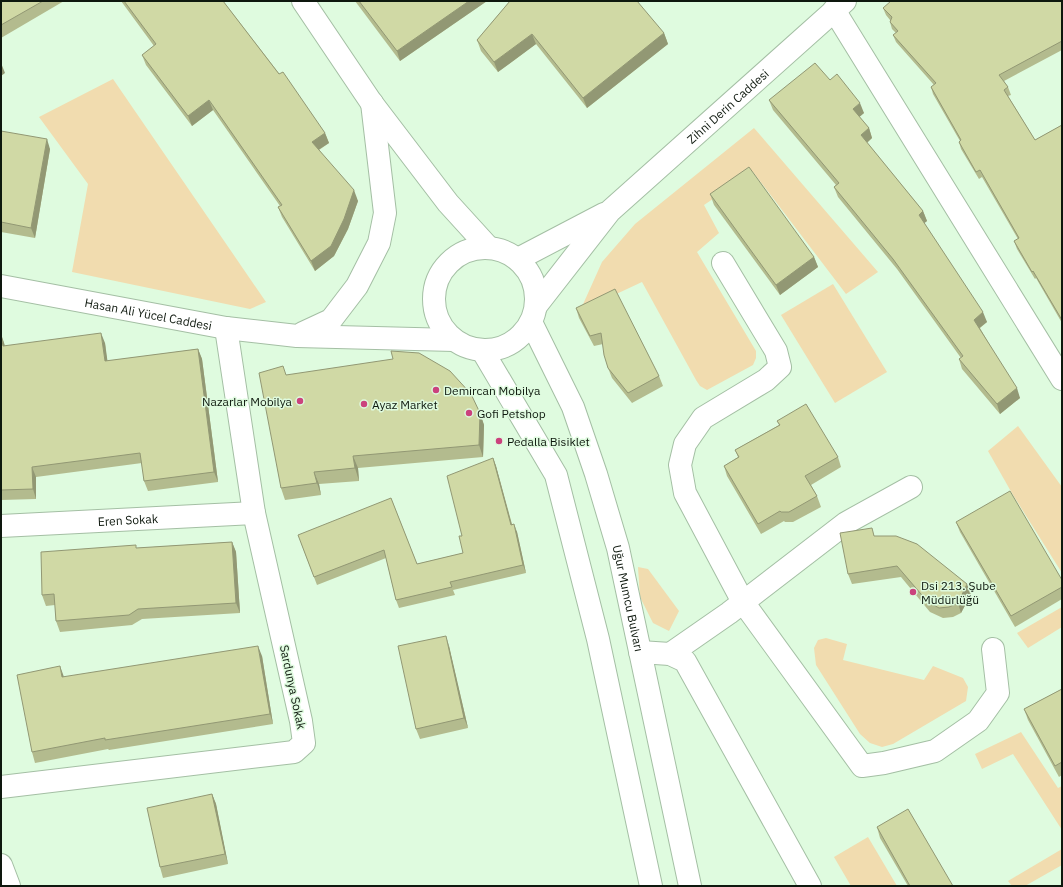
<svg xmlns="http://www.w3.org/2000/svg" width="1063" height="887" font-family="'IBM Plex Sans',sans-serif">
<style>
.green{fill:#f1dcaf}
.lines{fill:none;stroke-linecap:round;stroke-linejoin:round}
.minor-casing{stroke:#a4bfa4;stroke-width:24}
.major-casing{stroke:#a4bfa4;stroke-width:24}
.minor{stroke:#fff;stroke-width:22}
.major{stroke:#fff;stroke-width:22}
.wall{fill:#b3bb8e}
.shaded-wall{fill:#929874}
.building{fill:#d0d9a5;stroke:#929874}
.poi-dot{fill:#cb427d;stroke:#dffbdf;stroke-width:1.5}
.labels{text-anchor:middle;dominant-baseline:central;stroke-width:3;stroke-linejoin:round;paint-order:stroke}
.street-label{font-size:12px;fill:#0e180e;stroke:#dffbdf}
.poi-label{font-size:12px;fill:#0e180e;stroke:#dffbdf;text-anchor:start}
</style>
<rect width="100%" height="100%" fill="#dffbdf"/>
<!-- green -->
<g class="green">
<polygon points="113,79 266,302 250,309 72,272 88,184 39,117"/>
<polygon points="754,128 878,272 846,294 753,172 704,205 719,233 697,252 756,351 756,358 753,365 707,390 700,386 696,380 642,282 580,311 602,262 635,224"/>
<polygon points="833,284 887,372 835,403 781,315"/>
<polygon points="1018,426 1062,487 1062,573 1013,495 988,451"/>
<polygon points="638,567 648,569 679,611 669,631 653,623 640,597"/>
<polygon points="1062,607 1062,627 1028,648 1017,633"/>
<polygon points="826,638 847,644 843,660 924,680 933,666 963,678 968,687 966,701 893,744 882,747 870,743 860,734 816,665 814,648 818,640"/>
<polygon points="1021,732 1058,788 1062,786 1062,830 1013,754 982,769 975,754"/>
<polygon points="868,837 897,886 851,886 834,857"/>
<polygon points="1062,849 1062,865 1025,886 1012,886 1008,881"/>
</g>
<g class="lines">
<!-- minor casing -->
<g class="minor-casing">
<g id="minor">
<polyline points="834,10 1062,379"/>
<polyline points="723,263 776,351 780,367 766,380 703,418 685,444 680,465 685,493 743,602 862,766 884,763 935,751 978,721 998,693 993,649"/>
<path id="s1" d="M1,526L254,513"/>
<polyline points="640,652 670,654 685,661 810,886"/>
<polyline points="670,654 729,613 846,523 911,487"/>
<polyline points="1,787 294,752 304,743 301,721 254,513 226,328"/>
<polyline points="1,865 9,886"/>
</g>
</g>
<!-- major casing -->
<g class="major-casing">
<g id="major">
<polyline points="303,1 371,102 448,203 489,248"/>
<circle cx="485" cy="299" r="51"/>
<polyline points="518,259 604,214"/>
<path id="s2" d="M1,286L226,328L297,336L454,340"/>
<path id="s3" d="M536,306L610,211L845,1"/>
<path id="s4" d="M531,322L573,407L596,474L618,548L690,886"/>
<polyline points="303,333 331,320 357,286 379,243 385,213 372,103"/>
<polyline points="482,350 556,475 598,639 651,886"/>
</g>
</g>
<!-- minor -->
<use href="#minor" class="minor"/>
<!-- major -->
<use href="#major" class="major"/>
</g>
<!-- wall -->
<g class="wall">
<polygon points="1,1 64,1 1,38"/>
<polygon points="121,1 223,1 325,133 329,143 319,150 358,201 348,229 334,256 315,271 282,217 278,207 280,206 213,110 192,126 146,65 142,55 154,46"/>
<polygon points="355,1 487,1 400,61"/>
<polygon points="510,1 664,33 668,44 587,108 536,44 498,72 481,51 477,40"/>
<polygon points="1062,1 1062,50 1004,81 1008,87 1011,95 1008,96 1035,140 1062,125 1062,323 1036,278 1035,279 1017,249 1014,241 1018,239 982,177 979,179 961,149 959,142 960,141 933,94 931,87 934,85 896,42 893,35 896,33 892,29 890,22 890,20 886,15 883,8"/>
<polygon points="830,80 864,113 859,117 869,128 872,138 867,143 923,211 927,221 924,223 987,322 980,328 1020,398 1000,414 962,369 959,359 961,358 897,269 838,197 834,187 836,185 773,110 769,100"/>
<polygon points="1,131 50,149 35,238 1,232"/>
<polygon points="710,194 814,257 818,267 780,295 714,205"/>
<polygon points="576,308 659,376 663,386 632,403 612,378 608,368 603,344 594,346 579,318"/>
<polygon points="1,334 5,346 105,343 107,361 198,349 202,359 218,482 148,491 144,481 142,463 36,477 36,499 1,500"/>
<polygon points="286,375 480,413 484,425 483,457 358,468 359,481 319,484 321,495 285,500 281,488"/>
<polygon points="777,421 838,457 841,467 811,485 817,496 821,507 793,522 785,522 784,521 761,534 727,476 724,466 738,457 735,450 779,425"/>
<polygon points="493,458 496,466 512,524 517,532 526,573 453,590 455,595 399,608 396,600 386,558 317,585 301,543 391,498 417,564 463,553 462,536"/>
<polygon points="956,522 1062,580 1062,599 1015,627 960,532"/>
<polygon points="875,536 971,594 961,613 953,617 943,618 930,612 901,577 852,584 848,574"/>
<polygon points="232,542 236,552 240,613 142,619 132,625 60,632 56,621 55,605 46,606 42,595 137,548"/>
<polygon points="449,646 468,728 420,739 416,729"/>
<polygon points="262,656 273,724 109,750 108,749 35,763 32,752"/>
<polygon points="1062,689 1062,775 1059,777 1028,720 1024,709"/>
<polygon points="212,794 216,804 228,864 163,878 160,867"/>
<polygon points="877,827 953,886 908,886 880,838"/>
</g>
<!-- shaded-wall -->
<g class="shaded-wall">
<polygon points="469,1 487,1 400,61 397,51"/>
<polygon points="664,33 668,44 587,108 583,98"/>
<polygon points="532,34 536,44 498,72 494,62"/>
<polygon points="1,63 5,73 1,76"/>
<polygon points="209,100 213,110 192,126 188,116"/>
<polygon points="860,103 864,113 857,119 853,109"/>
<polygon points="869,128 872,138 864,145 861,135"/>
<polygon points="325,133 329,143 315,152 312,142"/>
<polygon points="47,139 50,149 35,238 31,228"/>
<polygon points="354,190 358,201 348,229 334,256 315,271 311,261"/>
<polygon points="923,211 927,221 922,225 919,215"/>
<polygon points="814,257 818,267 780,295 776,285"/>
<polygon points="983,312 987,322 978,329 974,320"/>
<polygon points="101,333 105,343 109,372 105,361"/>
<polygon points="1,334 4,343 7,356 3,346"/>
<polygon points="198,349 202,359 218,482 214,472"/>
<polygon points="1017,388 1020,398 1000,414 997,404"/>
<polygon points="480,413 484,425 483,457 479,445"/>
<polygon points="353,456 358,468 359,481 355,468"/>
<polygon points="493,458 496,466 514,533 511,525"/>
<polygon points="32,467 36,477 36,499 33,489"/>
<polygon points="314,472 319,484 321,495 317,483"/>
<polygon points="514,524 517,532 526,573 523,565"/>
<polygon points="232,542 236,552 240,613 236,603"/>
<polygon points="967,584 971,594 961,613 958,603"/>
<polygon points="446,636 449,646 468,728 464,718"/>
<polygon points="258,646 262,656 273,724 270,714"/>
<polygon points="60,666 64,677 66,688 62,677"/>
<polygon points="212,794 216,804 228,864 225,854"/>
</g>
<!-- building -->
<g class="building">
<polygon points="1,1 43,1 1,25"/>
<polygon points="124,1 223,1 279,74 283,72 325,133 312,142 354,190 344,219 331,246 311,261 278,207 282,205 209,100 188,116 142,55 156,44"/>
<polygon points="359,1 469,1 397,51"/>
<polygon points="510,1 637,1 664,33 583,98 532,34 494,62 477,40"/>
<polygon points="891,1 1062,1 1062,41 999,75 1008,87 1004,90 1035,140 1062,125 1062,320 1033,271 1032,272 1014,241 1019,238 980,170 976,172 959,142 961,140 931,87 936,83 893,35 898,31 890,22 892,17 883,8"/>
<polygon points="815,63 830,80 837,74 860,103 853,109 869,128 861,135 923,211 919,215 983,312 974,320 1017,388 997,404 959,359 963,356 893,259 834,187 839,183 769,100"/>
<polygon points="1,131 47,139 31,228 1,222"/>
<polygon points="749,167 814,257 776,285 710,194"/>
<polygon points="615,289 659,376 628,393 608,368 604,355 601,333 590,336 576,308"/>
<polygon points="101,333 105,361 198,349 214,472 144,481 140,453 32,467 33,489 1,490 1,336 3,346"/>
<polygon points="391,351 419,353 450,371 471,394 480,413 479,445 353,456 355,468 314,472 317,483 281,488 259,373 283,366 286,375 393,359"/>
<polygon points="806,404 838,457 805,476 817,496 789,512 781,512 780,511 758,524 724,466 739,457 735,450 780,425 777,421"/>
<polygon points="493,458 511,525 514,524 523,565 450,582 452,587 396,600 384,550 314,577 298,535 391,498 417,564 463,553 459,536 462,536 447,476"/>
<polygon points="1010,491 1062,580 1062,587 1011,616 956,522"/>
<polygon points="872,528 874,536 896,536 917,544 967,584 958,603 949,607 939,608 927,601 897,566 848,574 840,533"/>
<polygon points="232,542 236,603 138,609 129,615 56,621 54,594 42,595 41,552 136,545 136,548"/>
<polygon points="446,636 464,718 416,729 398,646"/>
<polygon points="258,646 270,714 105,740 105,738 32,752 17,675 60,666 62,677"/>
<polygon points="1062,689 1062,762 1055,766 1024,709"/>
<polygon points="212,794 225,854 160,867 147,808"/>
<polygon points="908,809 953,886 910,886 877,827"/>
</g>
<!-- markers -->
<g class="poi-dot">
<circle cx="436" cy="390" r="4"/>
<circle cx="300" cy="401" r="4"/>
<circle cx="364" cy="404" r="4"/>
<circle cx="469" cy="413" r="4"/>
<circle cx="499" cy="441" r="4"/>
<circle cx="913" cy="592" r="4"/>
</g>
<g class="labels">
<!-- street labels -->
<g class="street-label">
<text stroke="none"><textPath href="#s3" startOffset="278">Zihni Derin Caddesi</textPath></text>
<text stroke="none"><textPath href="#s2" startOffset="150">Hasan Ali Yücel Caddesi</textPath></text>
<text stroke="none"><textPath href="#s1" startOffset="127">Eren Sokak</textPath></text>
<text stroke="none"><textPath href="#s4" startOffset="294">Uğur Mumcu Bulvarı</textPath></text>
<text transform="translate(293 687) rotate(78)">Sardunya Sokak</text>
</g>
<!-- poi labels -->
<g class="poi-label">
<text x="444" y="390">Demircan Mobilya</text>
<text x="292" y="401" text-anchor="end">Nazarlar Mobilya</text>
<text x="372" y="404">Ayaz Market</text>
<text x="477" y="413">Gofi Petshop</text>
<text x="507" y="441">Pedalla Bisiklet</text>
<text x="921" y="585">Dsi 213. Şube<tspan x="921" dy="14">Müdürlüğü</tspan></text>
</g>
</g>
<!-- border -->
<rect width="1063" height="887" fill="none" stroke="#0e180e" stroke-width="4"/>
</svg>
